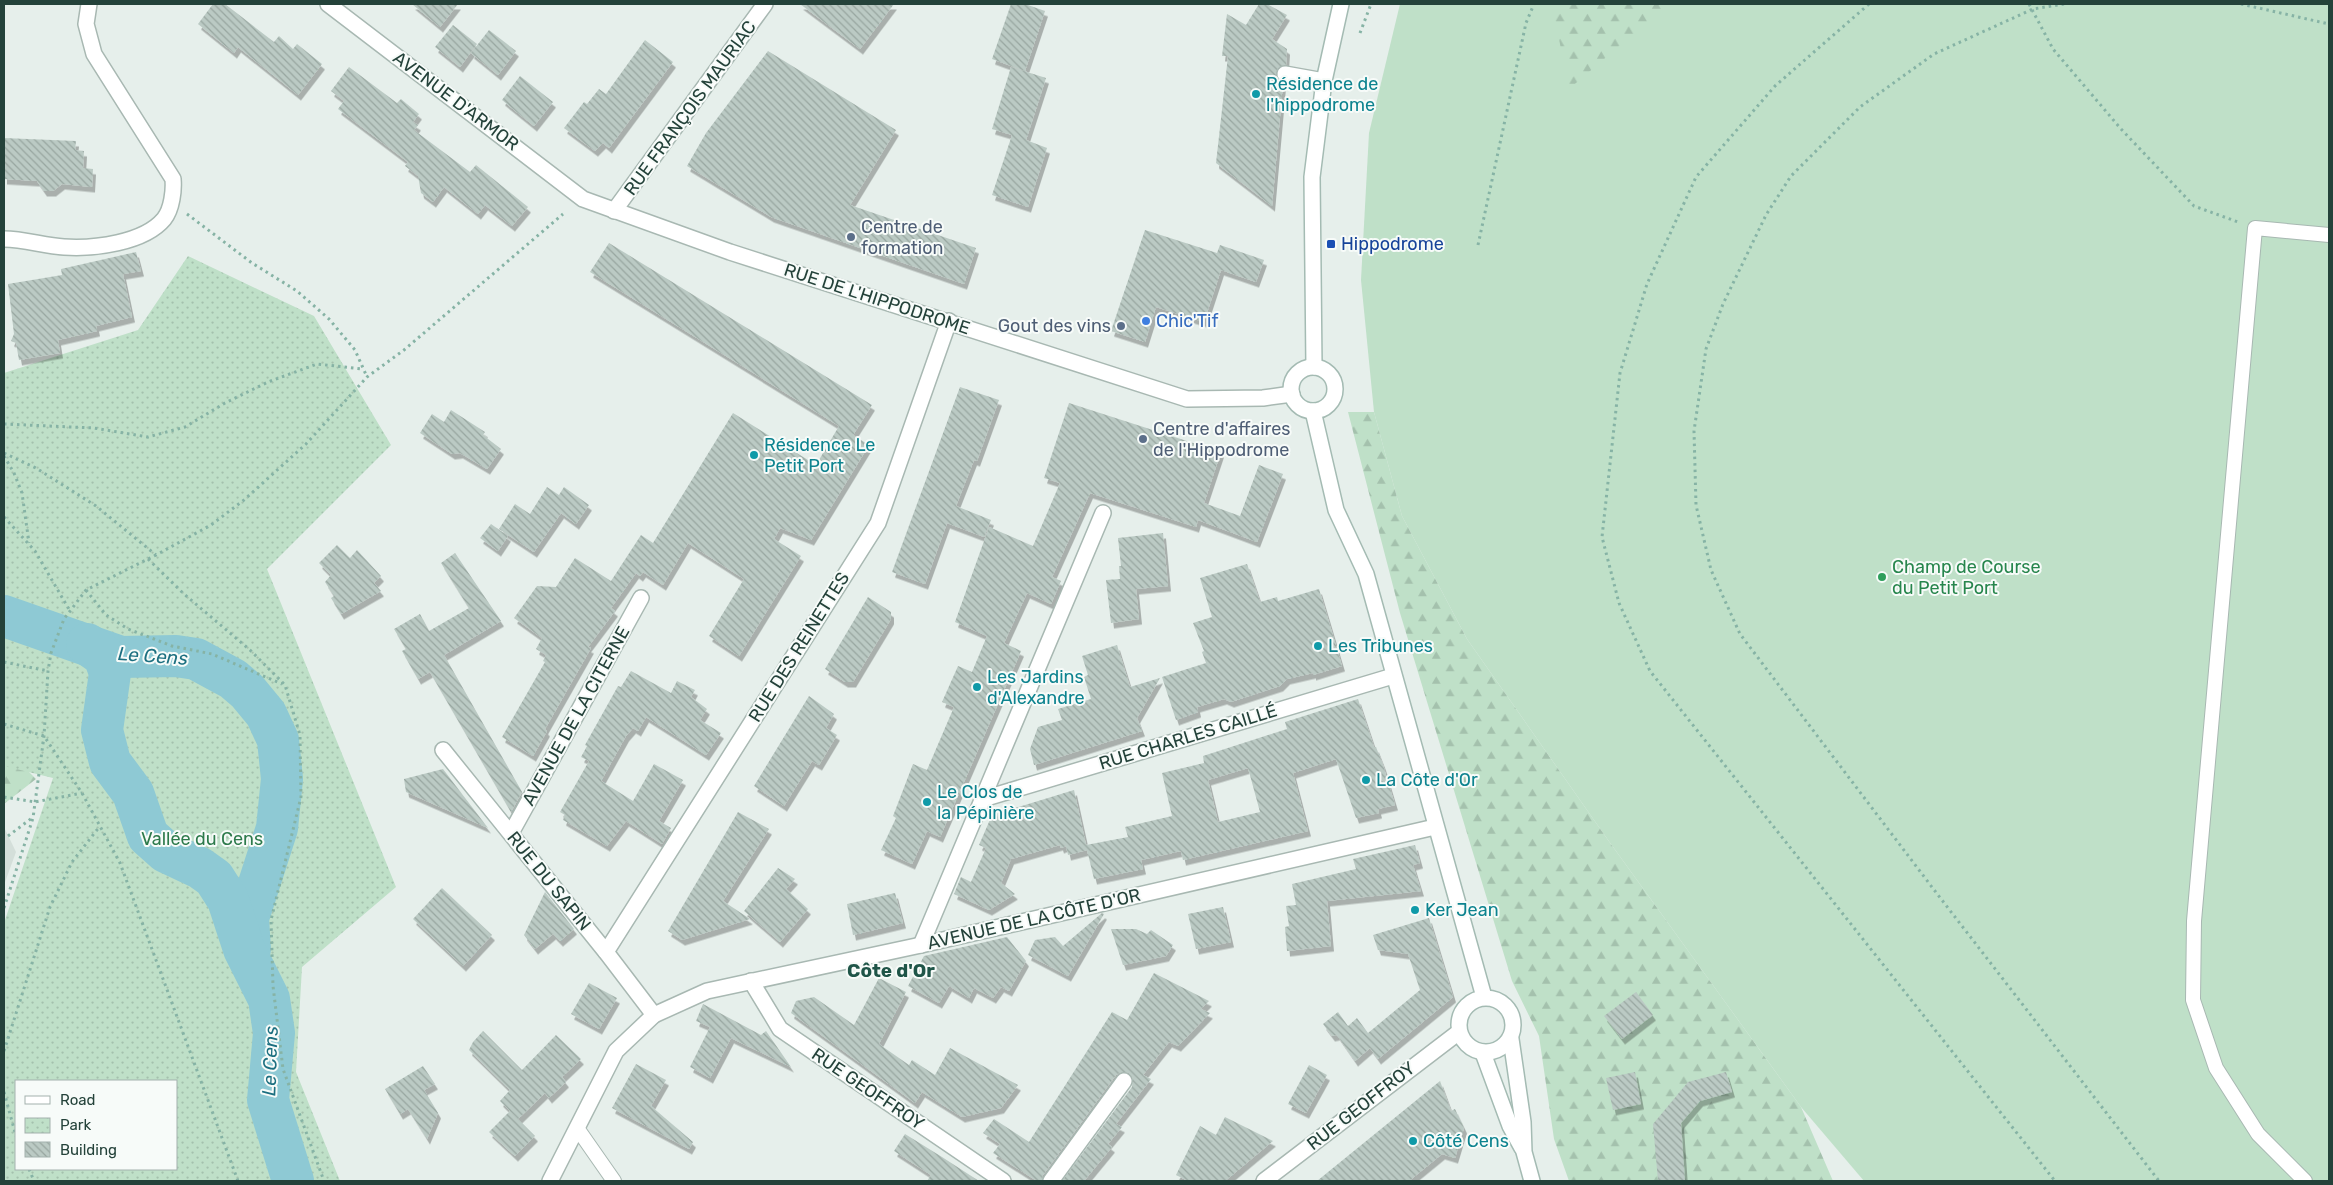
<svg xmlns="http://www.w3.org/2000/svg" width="2333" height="1185" font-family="Rubik,sans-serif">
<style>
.built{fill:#d4dfda}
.green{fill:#bfe0c8}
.forest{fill:url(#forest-firs)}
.park{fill:url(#park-dots);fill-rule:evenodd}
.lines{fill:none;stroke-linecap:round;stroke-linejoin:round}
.river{stroke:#8ec9d4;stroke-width:42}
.building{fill:url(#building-back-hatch);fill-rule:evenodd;filter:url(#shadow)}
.lane-casing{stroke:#a8b8b2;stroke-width:16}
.street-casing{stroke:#a8b8b2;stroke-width:18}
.secondary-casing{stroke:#a4bbb3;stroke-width:18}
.path{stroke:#86b3a5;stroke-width:3;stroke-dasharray:2.5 4;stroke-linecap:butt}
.lane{stroke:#fff;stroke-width:14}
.street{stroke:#fff;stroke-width:15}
.secondary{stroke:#fff;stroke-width:15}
.culture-dot{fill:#0f9aa8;stroke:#f7fbf9;stroke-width:2}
.service-dot{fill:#5c6f8a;stroke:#f7fbf9;stroke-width:2}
.transit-dot{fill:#1a4fb4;stroke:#f7fbf9;stroke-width:2}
.shop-dot{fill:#3f7fe0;stroke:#f7fbf9;stroke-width:2}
.leisure-dot{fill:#2e9e5b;stroke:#f7fbf9;stroke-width:2}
.labels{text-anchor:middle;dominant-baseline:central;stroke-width:4;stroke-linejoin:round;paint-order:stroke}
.culture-label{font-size:18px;fill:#0d838f;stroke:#f7fbf9;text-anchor:start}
.street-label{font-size:18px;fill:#24423a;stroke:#f7fbf9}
.service-label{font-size:18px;fill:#4e5e75;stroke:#f7fbf9;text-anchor:start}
.transit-label{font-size:18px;fill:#164399;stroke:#f7fbf9;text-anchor:start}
.shop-label{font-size:18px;fill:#366cbe;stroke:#f7fbf9;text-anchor:start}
.leisure-label{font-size:18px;fill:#27864d;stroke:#f7fbf9;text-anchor:start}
.park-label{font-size:18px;fill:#2d7a4b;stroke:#f7fbf9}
.water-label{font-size:19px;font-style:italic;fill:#1c6f80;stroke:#f7fbf9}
.neighbourhood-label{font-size:19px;font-weight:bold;fill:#1f5548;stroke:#f7fbf9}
</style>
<defs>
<pattern id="forest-firs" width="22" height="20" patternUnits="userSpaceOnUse" patternTransform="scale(1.25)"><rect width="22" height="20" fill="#bfe0c8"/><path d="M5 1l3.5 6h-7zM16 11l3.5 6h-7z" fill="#a4c1ad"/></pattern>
<pattern id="park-dots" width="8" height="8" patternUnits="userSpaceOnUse" patternTransform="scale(1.25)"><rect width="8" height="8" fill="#bfe0c8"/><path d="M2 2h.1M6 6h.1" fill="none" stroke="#a4c1ad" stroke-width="1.8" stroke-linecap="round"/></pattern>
<pattern id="building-back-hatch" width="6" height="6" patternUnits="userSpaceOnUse" patternTransform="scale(1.25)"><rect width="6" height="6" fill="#bbcac4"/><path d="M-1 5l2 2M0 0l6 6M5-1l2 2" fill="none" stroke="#98a6a0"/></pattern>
<filter id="shadow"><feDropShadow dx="3" dy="5.5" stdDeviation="0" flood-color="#0004"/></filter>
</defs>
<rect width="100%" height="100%" fill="#e6efeb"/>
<!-- built -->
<polygon class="built" points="4,827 16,852 4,885"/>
<!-- green -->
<polygon class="green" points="1400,4 2329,4 2329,1181 1864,1181 1801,1107 1608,840 1467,639 1402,516 1374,412 1361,280 1369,133"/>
<!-- forest -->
<g class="forest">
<polygon points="1552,4 1665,4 1665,7 1569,89"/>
<polygon points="1348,412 1374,412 1402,516 1467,639 1608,840 1801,1107 1833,1181 1569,1181 1554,1139 1539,1036 1512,981 1400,613"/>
<polygon points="4,747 36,779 4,804"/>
</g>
<!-- park -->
<path class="park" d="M188,256L314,316L391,445L267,569L396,887L302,967L296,1072L340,1181H4V923L53,778L4,766V373L138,330ZM16,1081H176V1169H16Z"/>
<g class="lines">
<!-- river -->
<g class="river">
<polyline points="4,616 121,657 176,656 196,659 233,679 247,691 266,714 278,740 282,779 277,828 248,918 250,949"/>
<polyline points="87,644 104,656 110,673 102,730 110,762 133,793 148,836 166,852 200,868 214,878 228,900 244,949 269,999 274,1033 268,1100 293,1181"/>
</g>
</g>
<!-- building -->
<g class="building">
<polygon points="213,4 225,4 274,42 279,36 293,49 297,44 322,64 298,95 238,47 234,53 198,24"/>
<polygon points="412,4 458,4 440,27"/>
<polygon points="800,4 894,4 860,49"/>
<polygon points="1011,4 1025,4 1045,11 1025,71 992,59"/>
<polygon points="1259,4 1267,4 1287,15 1272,39 1287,49 1286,65 1278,68 1276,73 1279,81 1283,83 1272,206 1216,163 1228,56 1222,56 1227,14 1246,25"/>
<polygon points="453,25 477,44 460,67 435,47"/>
<polygon points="489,30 516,51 498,75 471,53"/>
<polygon points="645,40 673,62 609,148 603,143 595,151 564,128 584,102 587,104 599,89 606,94"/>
<polygon points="768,51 896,130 850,205 976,248 964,284 771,217 687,166 706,133"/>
<polygon points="349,67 397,103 401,99 419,114 413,122 418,125 414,130 470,172 476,165 528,207 512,226 485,205 478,214 444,187 433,202 421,193 418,176 405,166 408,162 338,109 344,101 331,91"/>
<polygon points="1011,67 1046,78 1026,140 1047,148 1028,207 992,195 1012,135 992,129"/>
<polygon points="520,76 553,102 534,126 502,100"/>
<polygon points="4,138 76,141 75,150 84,151 83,168 93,169 92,187 62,184 53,191 44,191 37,181 4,179"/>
<polygon points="1145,230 1217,253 1220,245 1264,260 1256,282 1221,270 1204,322 1156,307 1145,342 1111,331"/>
<polygon points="609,243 872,405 853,435 869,445 811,540 780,528 774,539 801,556 739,656 709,636 744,579 688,543 663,585 643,572 640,576 636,573 611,608 615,611 588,647 591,648 545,729 547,731 533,756 502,737 545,662 543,661 546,655 536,649 542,638 514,618 537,586 556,587 575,558 611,581 641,535 653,543 733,413 816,465 839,426 590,272"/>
<polygon points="136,252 141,271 123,274 132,317 96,326 97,331 58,340 60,353 19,360 16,343 11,341 14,334 8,284 62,275 61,269"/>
<polygon points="960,387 999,400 977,461 974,460 956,506 991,520 984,537 947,523 925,584 892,572"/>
<polygon points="1069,403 1221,452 1204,503 1240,516 1259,465 1283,474 1257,542 1198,520 1196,527 1090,493 1052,577 1061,581 1051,604 1027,593 1004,643 1021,651 940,837 927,831 912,864 881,850 896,818 893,816 913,764 927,770 954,707 942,702 958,666 972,672 987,636 955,622 989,527 1033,546 1060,483 1044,478"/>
<polygon points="451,410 485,432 483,435 501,449 487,469 460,453 452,454 420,433 432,414 444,422"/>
<polygon points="547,487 559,495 564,487 589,505 576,524 561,513 534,552 499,529 515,504 530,514"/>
<polygon points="491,524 508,536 498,551 480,538"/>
<polygon points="1163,533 1168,586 1136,589 1139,619 1111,623 1106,580 1120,579 1119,566 1121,566 1118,538"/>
<polygon points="337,545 350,558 357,550 381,576 374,583 381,591 341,614 331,598 334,596 325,582 331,575 319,563"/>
<polygon points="455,553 501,621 444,655 522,792 511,812 430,672 418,679 402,651 406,649 394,629 420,614 429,631 469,608 441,563"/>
<polygon points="1247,564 1260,602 1277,597 1278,601 1319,589 1342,666 1313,675 1313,673 1287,679 1280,686 1231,702 1224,699 1197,707 1198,712 1176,720 1162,677 1206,663 1202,652 1204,651 1193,623 1212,617 1200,578"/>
<polygon points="868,597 891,612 891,619 853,682 845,682 825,669"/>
<polygon points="1117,645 1130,687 1160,678 1137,718 1142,731 1034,765 1030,749 1038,727 1062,720 1058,709 1091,699 1084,677 1088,675 1082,656"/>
<polygon points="631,671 671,693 677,681 695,690 691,697 707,709 700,720 721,733 706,755 646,717 638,731 633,728 626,736 601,781 633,801 654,764 683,780 659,821 671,828 662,844 626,821 607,846 563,820 565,815 560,812 589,761 581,757 587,746 585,745 618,686 621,687"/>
<polygon points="809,696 834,714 826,728 837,735 819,765 812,761 784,806 754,786"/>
<path d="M1358,699L1374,747H1376L1383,765L1395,805L1378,809L1379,813L1356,818L1336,759L1293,773L1308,831L1183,860L1181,851L1141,860L1143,869L1094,879L1087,850L1068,855L1066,846L1061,848L1060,845L1011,859L1001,883L1015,894L989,910L954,894L961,877L971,882L986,848L979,845L992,815L1074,790L1086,845L1128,837L1125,827L1172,816L1162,773L1204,763L1203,756L1287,729L1285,722ZM1248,768L1260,812L1218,822L1208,780Z"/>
<polygon points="443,769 488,828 406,792 404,779"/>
<polygon points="738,812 769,829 723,901 750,919 682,940 668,931"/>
<polygon points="1415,845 1420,863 1413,865 1421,891 1327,901 1331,946 1287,951 1285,927 1289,926 1286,906 1296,905 1292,884 1356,869 1353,859"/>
<polygon points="778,868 795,879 786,889 808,909 780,942 744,911"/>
<polygon points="442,888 492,935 463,966 413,919"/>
<polygon points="545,892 574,929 560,941 553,934 535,949 524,935"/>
<polygon points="895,893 903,923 853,935 847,904"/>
<polygon points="1223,907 1231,942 1196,949 1188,914"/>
<polygon points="1102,913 1104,914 1068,976 1028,955 1035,940 1055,937 1063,946"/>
<polygon points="1429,918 1453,997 1378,1059 1370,1048 1355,1061 1337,1035 1332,1036 1323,1024 1338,1012 1348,1026 1357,1018 1368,1033 1420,990 1408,954 1378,950 1373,935"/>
<polygon points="1111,929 1136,929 1147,934 1151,930 1173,945 1166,956 1123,965"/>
<polygon points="1007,937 1026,961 1009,991 1001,987 993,998 974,988 969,998 949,986 939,1003 908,986 924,956"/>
<polygon points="1154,973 1209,1001 1201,1009 1210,1013 1178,1046 1169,1042 1143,1075 1151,1079 1116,1124 1122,1127 1108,1144 1112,1147 1084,1181 1062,1181 1132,1087 1133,1078 1129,1073 1121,1072 1116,1075 1043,1175 1042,1181 1037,1181 993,1153 1000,1144 983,1133 994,1119 1029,1142 1112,1012 1127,1020"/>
<polygon points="879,978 906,992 879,1044 909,1065 912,1060 935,1075 950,1048 1018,1085 1001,1108 962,1117 922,1092 915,1103 791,1013 796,1001 814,997 854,1025"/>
<polygon points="589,983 617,998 599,1029 571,1014"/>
<polygon points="1636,992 1653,1015 1622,1039 1604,1016"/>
<polygon points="703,1004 761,1035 766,1031 791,1067 731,1038 710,1078 690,1067 710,1027 696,1021"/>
<polygon points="483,1031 522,1070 556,1035 581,1059 562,1077 566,1082 549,1098 545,1093 518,1119 500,1101 510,1090 469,1050 473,1042"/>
<polygon points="636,1064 666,1080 651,1106 693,1142 689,1149 612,1108"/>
<polygon points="1309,1065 1327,1075 1306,1113 1288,1104"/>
<polygon points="423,1066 435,1084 424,1090 438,1113 427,1139 408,1109 400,1114 385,1089"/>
<polygon points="1635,1072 1641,1104 1613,1110 1606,1078"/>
<polygon points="1726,1072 1732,1092 1700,1101 1681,1123 1685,1181 1658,1181 1653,1124 1688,1082"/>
<polygon points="1440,1081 1451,1111 1455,1109 1464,1128 1455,1158 1442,1154 1409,1181 1317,1181"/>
<polygon points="510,1111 535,1136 515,1156 489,1132"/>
<polygon points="1225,1117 1273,1141 1225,1181 1188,1181 1176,1175 1200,1126 1216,1135"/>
<polygon points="905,1134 942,1157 979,1181 927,1181 931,1175 894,1151"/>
</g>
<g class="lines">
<!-- lane casing -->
<g class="lane-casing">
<g id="lane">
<polyline points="577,1128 614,1181"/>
<polyline points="2305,1181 2258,1134 2216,1068 2193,1000 2194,921 2255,228 2329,235"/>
</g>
</g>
<!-- street casing -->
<g class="street-casing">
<g id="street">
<polyline points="328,4 583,199 730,252 1187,399 1263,398 1292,394"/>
<polyline points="1285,74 1324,81"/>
<polyline points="614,211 765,4"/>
<path d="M4,239C25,239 44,246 64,247C94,249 144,243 164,219C172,209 174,190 173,179L94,54L86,24L89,4"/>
<polyline points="443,750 606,952 654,1015"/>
<polyline points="983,799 1393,676"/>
<polyline points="511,833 641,598"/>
<polyline points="921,945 1103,513"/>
<polyline points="606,952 878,523 949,321"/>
<polyline points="751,981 780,1029 1003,1181"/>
<polyline points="550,1181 616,1051 654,1015 707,991 921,945 1435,827"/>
<polyline points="1051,1181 1124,1081"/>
<polyline points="1264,1181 1459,1032"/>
</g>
</g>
<!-- secondary casing -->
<g class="secondary-casing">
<g id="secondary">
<polyline points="1314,367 1312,177 1324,81 1341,4"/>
<circle cx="1313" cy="389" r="22"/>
<polyline points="1313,411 1336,510 1366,574 1484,997"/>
<circle cx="1486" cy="1025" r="27"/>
<polyline points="1511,1039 1523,1122 1524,1152 1532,1181"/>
<polyline points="1483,1053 1510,1126 1522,1148"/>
</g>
</g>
<!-- path -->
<g class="path">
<polyline points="1869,4 1775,86 1696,177 1647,284 1620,373 1602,537 1619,603 1650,671 2055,1181"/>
<polyline points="2029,4 2053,49 2121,129 2194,206 2238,222"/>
<polyline points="2064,4 2033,9 1934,54 1860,107 1791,176 1766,215 1723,304 1706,349 1694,431 1696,505 1711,570 1740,634 1938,895 2159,1181"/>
<polyline points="2241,4 2329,24"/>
<polyline points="1360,33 1371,4"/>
<polyline points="187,214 252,263 297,291 329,319 355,350 367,377"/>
<polyline points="1478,245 1526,23 1534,4"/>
<polyline points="4,424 94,428 148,437 185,427 225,403 268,382 317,364 363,369"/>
<polyline points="4,453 36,468 96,506 156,555 211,525 244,500 306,444 367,377 404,350 563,214"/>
<polyline points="4,456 14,473 22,493 29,543"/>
<polyline points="4,517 35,551 70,611"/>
<polyline points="148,559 184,594 250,650 285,685 300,735 301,797 271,920 273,986 283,1069 324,1181"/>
<polyline points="86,590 106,615 128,629 172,646 212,654 282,684"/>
<polyline points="4,662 48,671"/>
<polyline points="4,724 44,736 82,793 120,863 238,1181"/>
<polyline points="4,797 35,802 82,793"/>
<polyline points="8,836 32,818"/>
<polyline points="4,908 33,818 44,736 48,671 51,653 64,619 86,590 156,555"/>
<polyline points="4,1051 50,907 72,862 100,826"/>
<polyline points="4,1092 16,1136"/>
<polyline points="29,1169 34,1181"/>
</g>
<!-- lane -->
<use href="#lane" class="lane"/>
<!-- street -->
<use href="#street" class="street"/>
<!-- secondary -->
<use href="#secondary" class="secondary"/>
</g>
<!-- markers -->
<g class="culture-dot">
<circle cx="1256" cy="94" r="5"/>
<circle cx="754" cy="455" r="5"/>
<circle cx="1318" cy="646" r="5"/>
<circle cx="977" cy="687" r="5"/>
<circle cx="1366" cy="780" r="5"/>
<circle cx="927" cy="802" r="5"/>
<circle cx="1415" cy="910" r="5"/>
<circle cx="1413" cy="1141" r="5"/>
</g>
<g class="service-dot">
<circle cx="851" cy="237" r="5"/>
<circle cx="1121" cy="326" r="5"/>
<circle cx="1143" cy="439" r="5"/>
</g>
<rect class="transit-dot" x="1326" y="239" width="10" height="10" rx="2.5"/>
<circle class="shop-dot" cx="1146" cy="321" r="5"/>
<circle class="leisure-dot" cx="1882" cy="577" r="5"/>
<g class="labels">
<!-- culture labels -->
<g class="culture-label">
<text x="1266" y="84">Résidence de<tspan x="1266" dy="21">l'hippodrome</tspan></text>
<text x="764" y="445">Résidence Le<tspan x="764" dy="21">Petit Port</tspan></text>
<text x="1328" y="646">Les Tribunes</text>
<text x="987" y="677">Les Jardins<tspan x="987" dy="21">d'Alexandre</tspan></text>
<text x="1376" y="780">La Côte d'Or</text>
<text x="937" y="792">Le Clos de<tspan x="937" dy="21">la Pépinière</tspan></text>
<text x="1425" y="910">Ker Jean</text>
<text x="1423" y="1141">Côté Cens</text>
</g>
<!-- street labels -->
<g class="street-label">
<text transform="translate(456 101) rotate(37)">AVENUE D'ARMOR</text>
<text transform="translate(690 108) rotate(-54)">RUE FRANÇOIS MAURIAC</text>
<text transform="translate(877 299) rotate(18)">RUE DE L'HIPPODROME</text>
<text transform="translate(799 647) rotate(-58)">RUE DES REINETTES</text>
<text transform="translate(576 716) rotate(-61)">AVENUE DE LA CITERNE</text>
<text transform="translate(1188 737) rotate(-17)">RUE CHARLES CAILLÉ</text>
<text transform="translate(549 881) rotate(51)">RUE DU SAPIN</text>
<text transform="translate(1034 919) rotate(-13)">AVENUE DE LA CÔTE D'OR</text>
<text transform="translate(868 1089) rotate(34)">RUE GEOFFROY</text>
<text transform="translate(1361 1106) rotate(-38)">RUE GEOFFROY</text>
</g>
<!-- service labels -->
<g class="service-label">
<text x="861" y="227">Centre de<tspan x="861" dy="21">formation</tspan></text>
<text x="1111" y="326" text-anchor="end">Gout des vins</text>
<text x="1153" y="429">Centre d'affaires<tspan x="1153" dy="21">de l'Hippodrome</tspan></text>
</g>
<!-- transit labels -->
<g class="transit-label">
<text x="1341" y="244">Hippodrome</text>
</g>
<!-- shop labels -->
<g class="shop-label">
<text x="1156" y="321">Chic'Tif</text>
</g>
<!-- leisure labels -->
<g class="leisure-label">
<text x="1892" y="567">Champ de Course<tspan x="1892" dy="21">du Petit Port</tspan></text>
</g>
<!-- park labels -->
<g class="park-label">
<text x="202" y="839">Vallée du Cens</text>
</g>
<!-- water labels -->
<g class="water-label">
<text transform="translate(153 656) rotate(4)">Le Cens</text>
<text transform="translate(270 1061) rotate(-88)">Le Cens</text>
</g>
<!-- neighbourhood labels -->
<g class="neighbourhood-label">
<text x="891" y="970">Côte d'Or</text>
</g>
</g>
<!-- border -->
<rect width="2333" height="1185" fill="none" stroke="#24423a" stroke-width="10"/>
<!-- legend -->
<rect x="15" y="1080" width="162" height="90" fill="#f7fbf9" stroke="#a3b1ad"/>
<rect x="25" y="1096" width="25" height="8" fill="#ffffff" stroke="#a3b1ad"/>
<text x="60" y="1105" font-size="15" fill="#24423a">Road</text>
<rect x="25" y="1118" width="25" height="15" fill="url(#park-dots)" stroke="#a3b1ad"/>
<text x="60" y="1130" font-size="15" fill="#24423a">Park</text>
<rect x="25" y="1142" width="25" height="15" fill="url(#building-back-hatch)" stroke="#a3b1ad"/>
<text x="60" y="1155" font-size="15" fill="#24423a">Building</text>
</svg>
